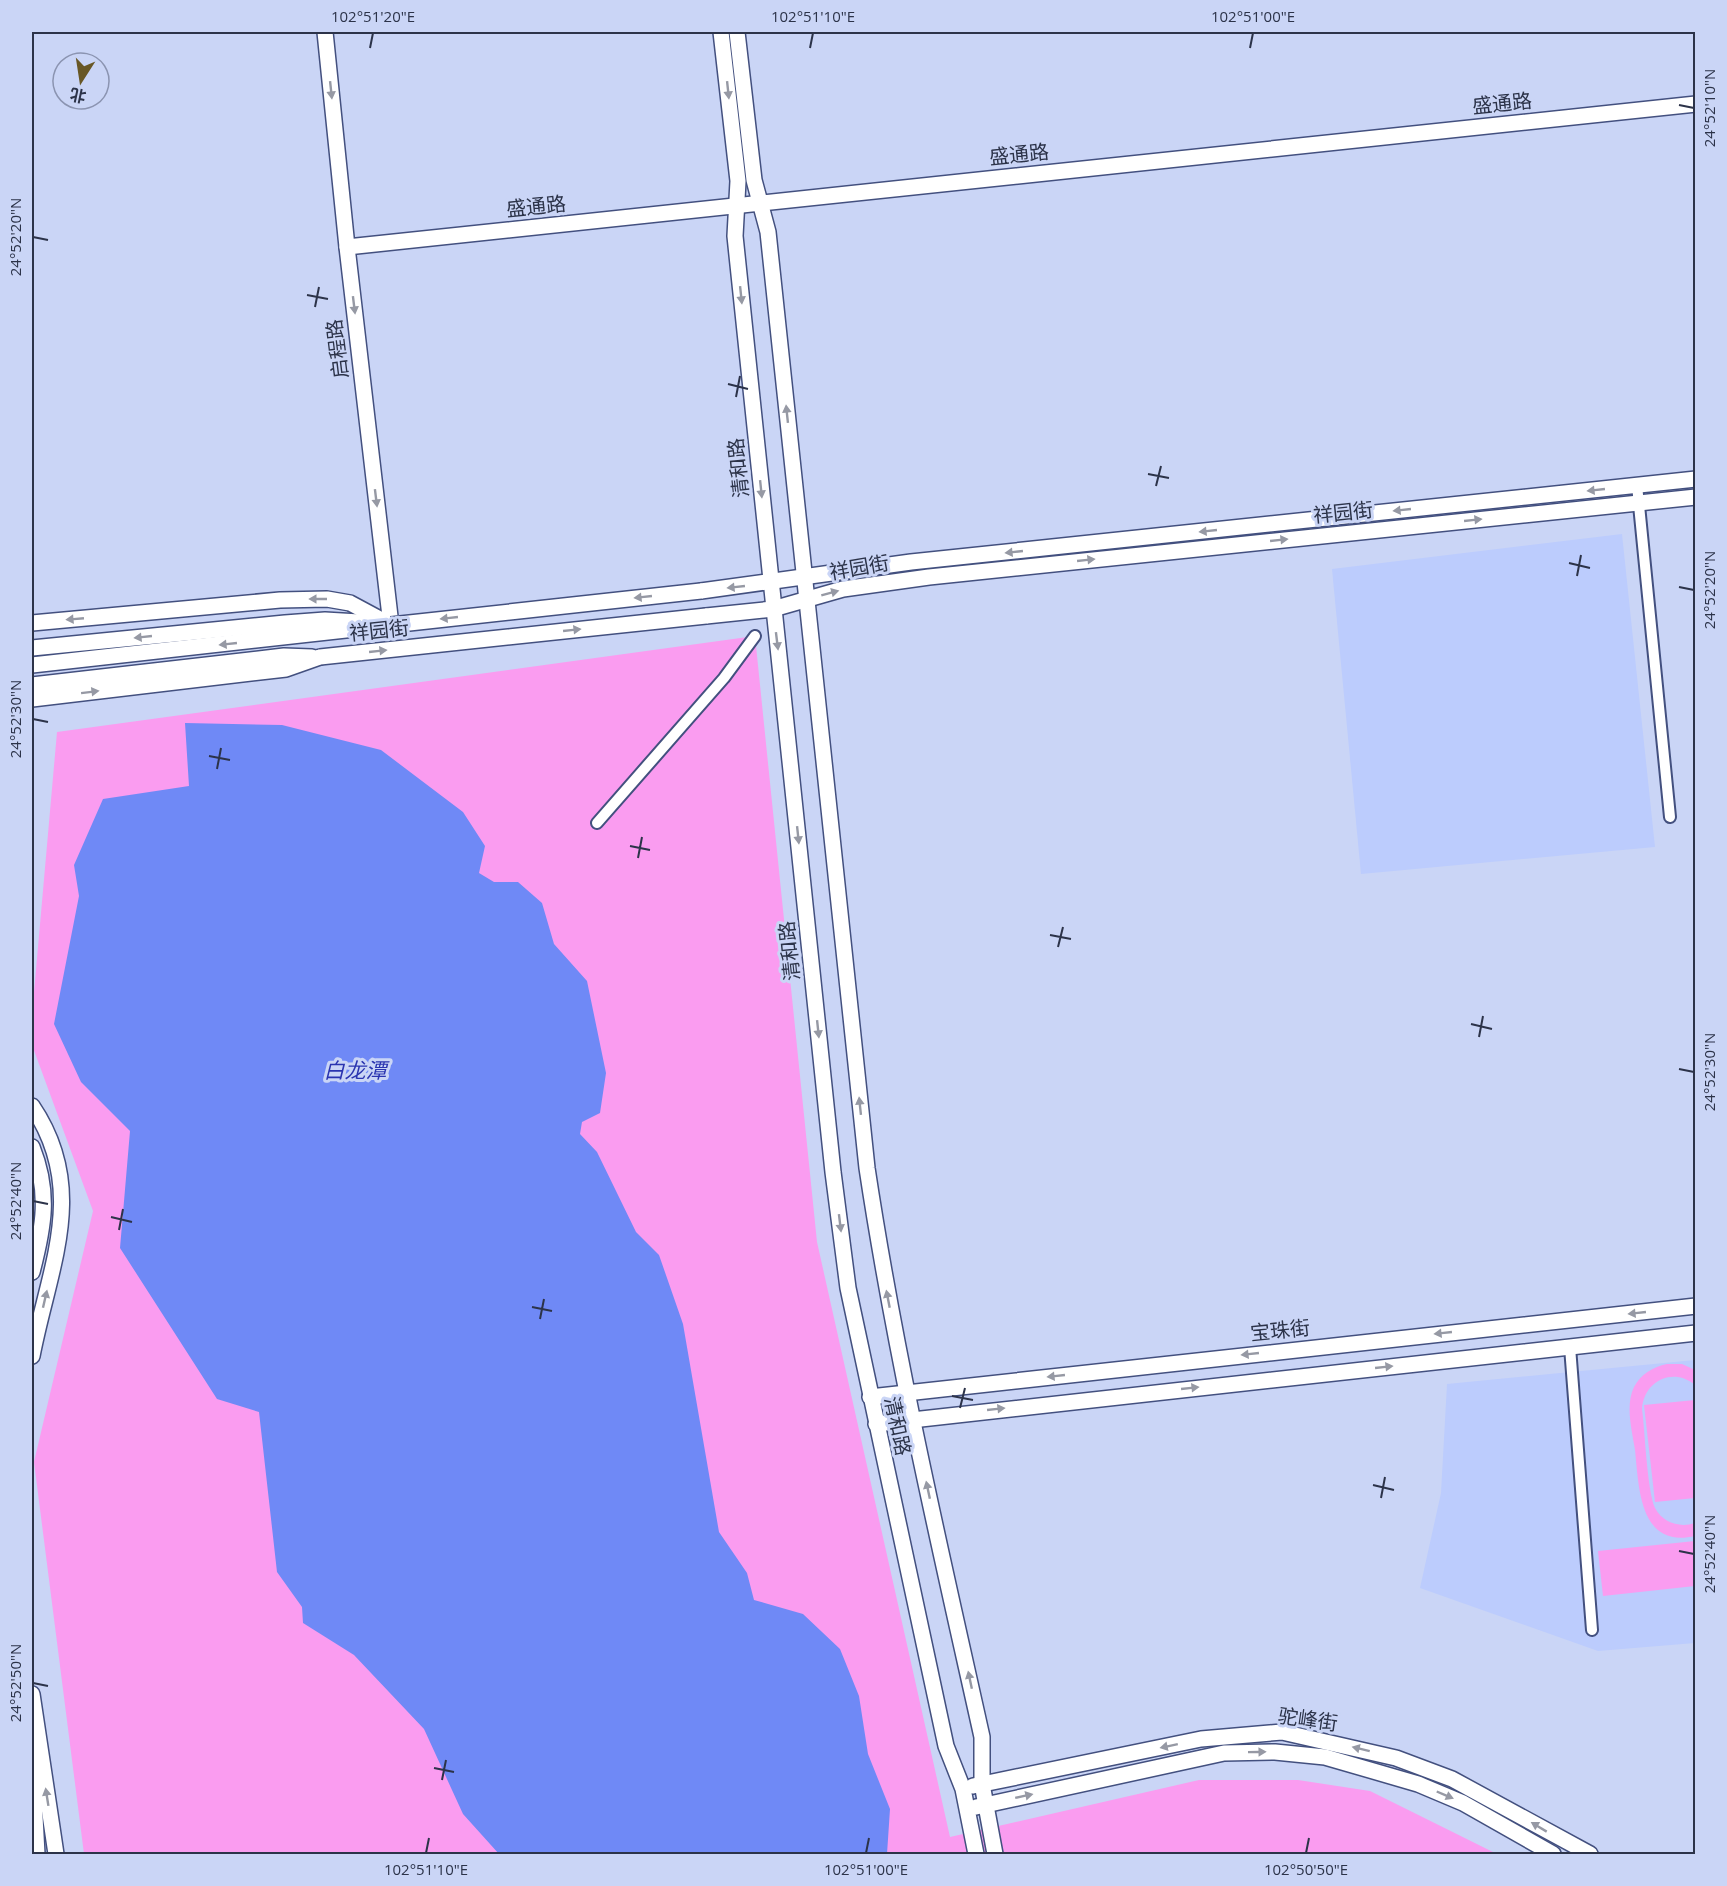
<svg xmlns="http://www.w3.org/2000/svg" width="1727" height="1886" font-family="'Open Sans','Noto Sans SC',sans-serif">
<style>
.built{fill:#bcccfd}
.green{fill:#fa9cf0}
.water{fill:#6f89f6}
.lines{fill:none;stroke-linecap:round;stroke-linejoin:round}
.street-casing{stroke:#43507f;stroke-width:14}
.secondary-casing{stroke:#43507f;stroke-width:18}
.primary-casing{stroke:#43507f;stroke-width:21}
.street{stroke:#fff;stroke-width:10}
.secondary{stroke:#fff;stroke-width:15}
.primary{stroke:#fff;stroke-width:18}
.secondary-bridge-casing{stroke:#43507f;stroke-width:18;stroke-linecap:butt}
.secondary-bridge{stroke:#fff;stroke-width:15}
.oneway{fill:#9699a4}
.ticks{fill:none;stroke:#2c3349;stroke-width:2}
.labels{text-anchor:middle;dominant-baseline:central;stroke-width:6;stroke-linejoin:round;paint-order:stroke}
.street-label{font-size:20px;fill:#2c3349;stroke:#cad5f6}
.water-label{font-size:21px;font-style:italic;fill:#2a34b0;stroke:#cad5f6}
.neatline{fill:none;stroke:#2c3349;stroke-width:2}
.ticks-label{font-size:15px;text-anchor:middle;fill:#2c3349}
</style>
<rect width="100%" height="100%" fill="#cad5f6"/>
<!-- built -->
<g class="built">
<polygon points="1622,534 1655,847 1361,874 1332,569"/>
<polygon points="1695,1360 1695,1643 1598,1651 1420,1588 1441,1493 1447,1384"/>
</g>
<!-- green -->
<g class="green">
<polygon points="755,636 817,1242 950,1837 1199,1780 1298,1780 1370,1791 1497,1854 84,1854 34,1462 93,1211 32,1045 32,1015 57,732"/>
<path d="M1667,1364H1682L1695,1370V1385C1674,1367 1644,1380 1642,1409C1645,1431 1647,1490 1655,1508C1663,1523 1680,1528 1695,1523V1536C1639,1549 1639,1487 1635,1450C1632,1430 1625,1406 1634,1387C1641,1374 1653,1367 1667,1364Z"/>
<polygon points="1695,1400 1695,1498 1655,1502 1644,1405"/>
<polygon points="1695,1541 1695,1586 1603,1596 1598,1551"/>
</g>
<!-- water -->
<polygon class="water" points="185,723 282,725 381,750 463,812 485,846 479,873 494,882 518,882 542,903 554,944 587,981 606,1073 600,1113 582,1122 580,1134 597,1152 636,1232 659,1255 683,1324 719,1532 747,1573 754,1600 803,1614 840,1649 859,1696 868,1754 890,1809 887,1854 499,1854 463,1814 424,1729 354,1655 303,1623 302,1607 277,1572 259,1412 217,1399 120,1248 130,1131 81,1082 54,1024 79,896 74,865 103,799 189,786"/>
<g class="lines">
<!-- street casing -->
<g class="street-casing">
<g id="street">
<polyline points="1637,485 1670,817"/>
<polyline points="597,823 724,678 755,636"/>
<polyline points="1570,1347 1592,1630"/>
</g>
</g>
<!-- secondary casing -->
<g class="secondary-casing">
<g id="secondary">
<polyline points="325,32 347,247 391,625"/>
<polyline points="721,32 738,181 735,236 833,1172 848,1288 946,1746 963,1789 976,1854"/>
<path d="M737,32L754,180L768,232L867,1168C896,1360 940,1548 982,1737V1784L995,1854"/>
<polyline points="347,247 1696,104"/>
<polyline points="701,591 911,562 1696,479"/>
<polyline points="706,616 773,609 843,589 929,577 1696,497"/>
<polyline points="32,623 280,600 327,599 350,603 391,625"/>
<polyline points="32,648 285,623 325,620 359,622"/>
<polyline points="32,665 391,625"/>
<polyline points="32,685 284,656 312,657"/>
<polyline points="32,699 286,669 320,657"/>
<path d="M32,1106C89,1190 49,1267 32,1356"/>
<path d="M32,1147C50,1192 44,1226 32,1272"/>
<polyline points="870,1397 1696,1306"/>
<polyline points="876,1424 1696,1333"/>
<polyline points="32,1694 56,1854"/>
<polyline points="32,1760 37,1854"/>
<polyline points="973,1786 1201,1739 1282,1732 1396,1758 1452,1779 1590,1854"/>
<polyline points="976,1807 1224,1753 1275,1752 1325,1757 1418,1784 1463,1803 1553,1854"/>
</g>
</g>
<!-- primary casing -->
<g class="primary-casing">
<polyline id="primary" points="32,1842 33,1854"/>
</g>
<!-- street -->
<use href="#street" class="street"/>
<!-- secondary -->
<use href="#secondary" class="secondary"/>
<!-- primary -->
<use href="#primary" class="primary"/>
<!-- secondary-bridge casing -->
<g class="secondary-bridge-casing">
<g id="secondary-bridge">
<polyline points="391,625 701,591"/>
<polyline points="320,657 706,616"/>
</g>
</g>
<!-- secondary-bridge -->
<use href="#secondary-bridge" class="secondary-bridge"/>
</g>
<!-- one-way arrows -->
<defs><path id="oneway-solid" d="M-6-.8H1V-3.2L6.5 0L1 3.2V.8H-6Z" transform="scale(1.5)"/></defs>
<g class="oneway">
<use href="#oneway-solid" transform="translate(331 90) rotate(84)"/>
<use href="#oneway-solid" transform="translate(728 90) rotate(84)"/>
<use href="#oneway-solid" transform="translate(741 295) rotate(84)"/>
<use href="#oneway-solid" transform="translate(354 305) rotate(83)"/>
<use href="#oneway-solid" transform="translate(787 414) rotate(-96)"/>
<use href="#oneway-solid" transform="translate(761 489) rotate(84)"/>
<use href="#oneway-solid" transform="translate(1596 490) rotate(174)"/>
<use href="#oneway-solid" transform="translate(376 498) rotate(83)"/>
<use href="#oneway-solid" transform="translate(1402 510) rotate(174)"/>
<use href="#oneway-solid" transform="translate(1473 520) rotate(-6)"/>
<use href="#oneway-solid" transform="translate(1208 531) rotate(174)"/>
<use href="#oneway-solid" transform="translate(1279 540) rotate(-6)"/>
<use href="#oneway-solid" transform="translate(1014 552) rotate(174)"/>
<use href="#oneway-solid" transform="translate(1086 560) rotate(-6)"/>
<use href="#oneway-solid" transform="translate(736 587) rotate(174)"/>
<use href="#oneway-solid" transform="translate(830 593) rotate(-15)"/>
<use href="#oneway-solid" transform="translate(643 597) rotate(174)"/>
<use href="#oneway-solid" transform="translate(318 599) rotate(180)"/>
<use href="#oneway-solid" transform="translate(449 618) rotate(174)"/>
<use href="#oneway-solid" transform="translate(75 619) rotate(175)"/>
<use href="#oneway-solid" transform="translate(572 630) rotate(-6)"/>
<use href="#oneway-solid" transform="translate(143 637) rotate(174)"/>
<use href="#oneway-solid" transform="translate(777 641) rotate(83)"/>
<use href="#oneway-solid" transform="translate(228 644) rotate(174)"/>
<use href="#oneway-solid" transform="translate(378 651) rotate(-6)"/>
<use href="#oneway-solid" transform="translate(90 692) rotate(-7)"/>
<use href="#oneway-solid" transform="translate(798 835) rotate(84)"/>
<use href="#oneway-solid" transform="translate(818 1029) rotate(84)"/>
<use href="#oneway-solid" transform="translate(860 1106) rotate(-96)"/>
<use href="#oneway-solid" transform="translate(840 1223) rotate(83)"/>
<use href="#oneway-solid" transform="translate(45 1299) rotate(-77)"/>
<use href="#oneway-solid" transform="translate(888 1299) rotate(-101)"/>
<use href="#oneway-solid" transform="translate(1637 1313) rotate(174)"/>
<use href="#oneway-solid" transform="translate(1443 1333) rotate(174)"/>
<use href="#oneway-solid" transform="translate(1250 1354) rotate(174)"/>
<use href="#oneway-solid" transform="translate(1384 1367) rotate(-6)"/>
<use href="#oneway-solid" transform="translate(1056 1376) rotate(174)"/>
<use href="#oneway-solid" transform="translate(1190 1388) rotate(-6)"/>
<use href="#oneway-solid" transform="translate(996 1409) rotate(-6)"/>
<use href="#oneway-solid" transform="translate(928 1490) rotate(-102)"/>
<use href="#oneway-solid" transform="translate(970 1680) rotate(-102)"/>
<use href="#oneway-solid" transform="translate(1169 1746) rotate(168)"/>
<use href="#oneway-solid" transform="translate(1361 1749) rotate(-166)"/>
<use href="#oneway-solid" transform="translate(1257 1752) rotate(-1)"/>
<use href="#oneway-solid" transform="translate(1445 1795) rotate(23)"/>
<use href="#oneway-solid" transform="translate(1024 1796) rotate(-12)"/>
<use href="#oneway-solid" transform="translate(47 1797) rotate(-99)"/>
<use href="#oneway-solid" transform="translate(1539 1827) rotate(-149)"/>
</g>
<!-- ticks -->
<path class="ticks" d="M370,48L373,33M810,48L813,33M1250,48L1253,33M1679,105L1694,108M33,237L48,240M307,295L328,299M315,307L319,287M728,384L748,389M736,397L740,376M1148,474L1169,478M1156,486L1161,466M1569,563L1590,568M1577,576L1581,555M1679,587L1694,590M33,719L48,722M209,756L230,760M217,769L221,748M630,846L650,850M638,858L642,837M1050,935L1071,939M1058,947L1063,927M1471,1024L1492,1029M1479,1037L1483,1016M1679,1069L1694,1072M33,1201L48,1204M111,1217L132,1222M119,1230L123,1209M532,1307L552,1311M540,1319L544,1299M952,1396L973,1400M960,1408L965,1388M1373,1485L1394,1490M1381,1498L1385,1477M1679,1551L1694,1554M33,1683L48,1686M434,1768L454,1772M442,1780L446,1760M426,1853L429,1838M866,1853L869,1838M1306,1853L1309,1838"/>
<g class="labels">
<!-- street labels -->
<g class="street-label">
<text transform="translate(1502 103) rotate(-6)">盛通路</text>
<text transform="translate(1019 154) rotate(-6)">盛通路</text>
<text transform="translate(536 206) rotate(-6)">盛通路</text>
<text transform="translate(337 349) rotate(-97)">启程路</text>
<text transform="translate(738 468) rotate(-96)">清和路</text>
<text transform="translate(1343 512) rotate(-6)">祥园街</text>
<text transform="translate(859 567) rotate(-10)">祥园街</text>
<text transform="translate(379 630) rotate(-6)">祥园街</text>
<text transform="translate(789 951) rotate(-96)">清和路</text>
<text transform="translate(1280 1330) rotate(-6)">宝珠街</text>
<text transform="translate(898 1426) rotate(78)">清和路</text>
<text transform="translate(1308 1719) rotate(8)">驼峰街</text>
</g>
<!-- water labels -->
<g class="water-label">
<text x="355" y="1070">白龙潭</text>
</g>
</g>
<!-- border -->
<rect width="1727" height="1886" fill="none" stroke="#cad5f6" stroke-width="66"/>
<!-- north arrow -->
<g transform="translate(81 81) rotate(192)"><circle r="28" fill="#cad5f6" stroke="#8b94b1" stroke-width="1.5"/>
<path d="M0-4.5L10 22L0 15L-10 22Z" fill="#685725"/>
<text y="-9" font-size="16" font-weight="bold" text-anchor="middle" fill="#2c3349">北</text>
</g>
<rect x="33" y="33" width="1661" height="1820" class="neatline"/>
<g class="ticks-label">
<text x="373" y="22">102°51'20"E</text>
<text x="813" y="22">102°51'10"E</text>
<text x="1253" y="22">102°51'00"E</text>
<text transform="translate(1710 108) rotate(-90)" y="5">24°52'10"N</text>
<text transform="translate(16 237) rotate(-90)" y="5">24°52'20"N</text>
<text transform="translate(1710 590) rotate(-90)" y="5">24°52'20"N</text>
<text transform="translate(16 719) rotate(-90)" y="5">24°52'30"N</text>
<text transform="translate(1710 1072) rotate(-90)" y="5">24°52'30"N</text>
<text transform="translate(16 1201) rotate(-90)" y="5">24°52'40"N</text>
<text transform="translate(1710 1554) rotate(-90)" y="5">24°52'40"N</text>
<text transform="translate(16 1683) rotate(-90)" y="5">24°52'50"N</text>
<text x="426" y="1875">102°51'10"E</text>
<text x="866" y="1875">102°51'00"E</text>
<text x="1306" y="1875">102°50'50"E</text>
</g>
</svg>
